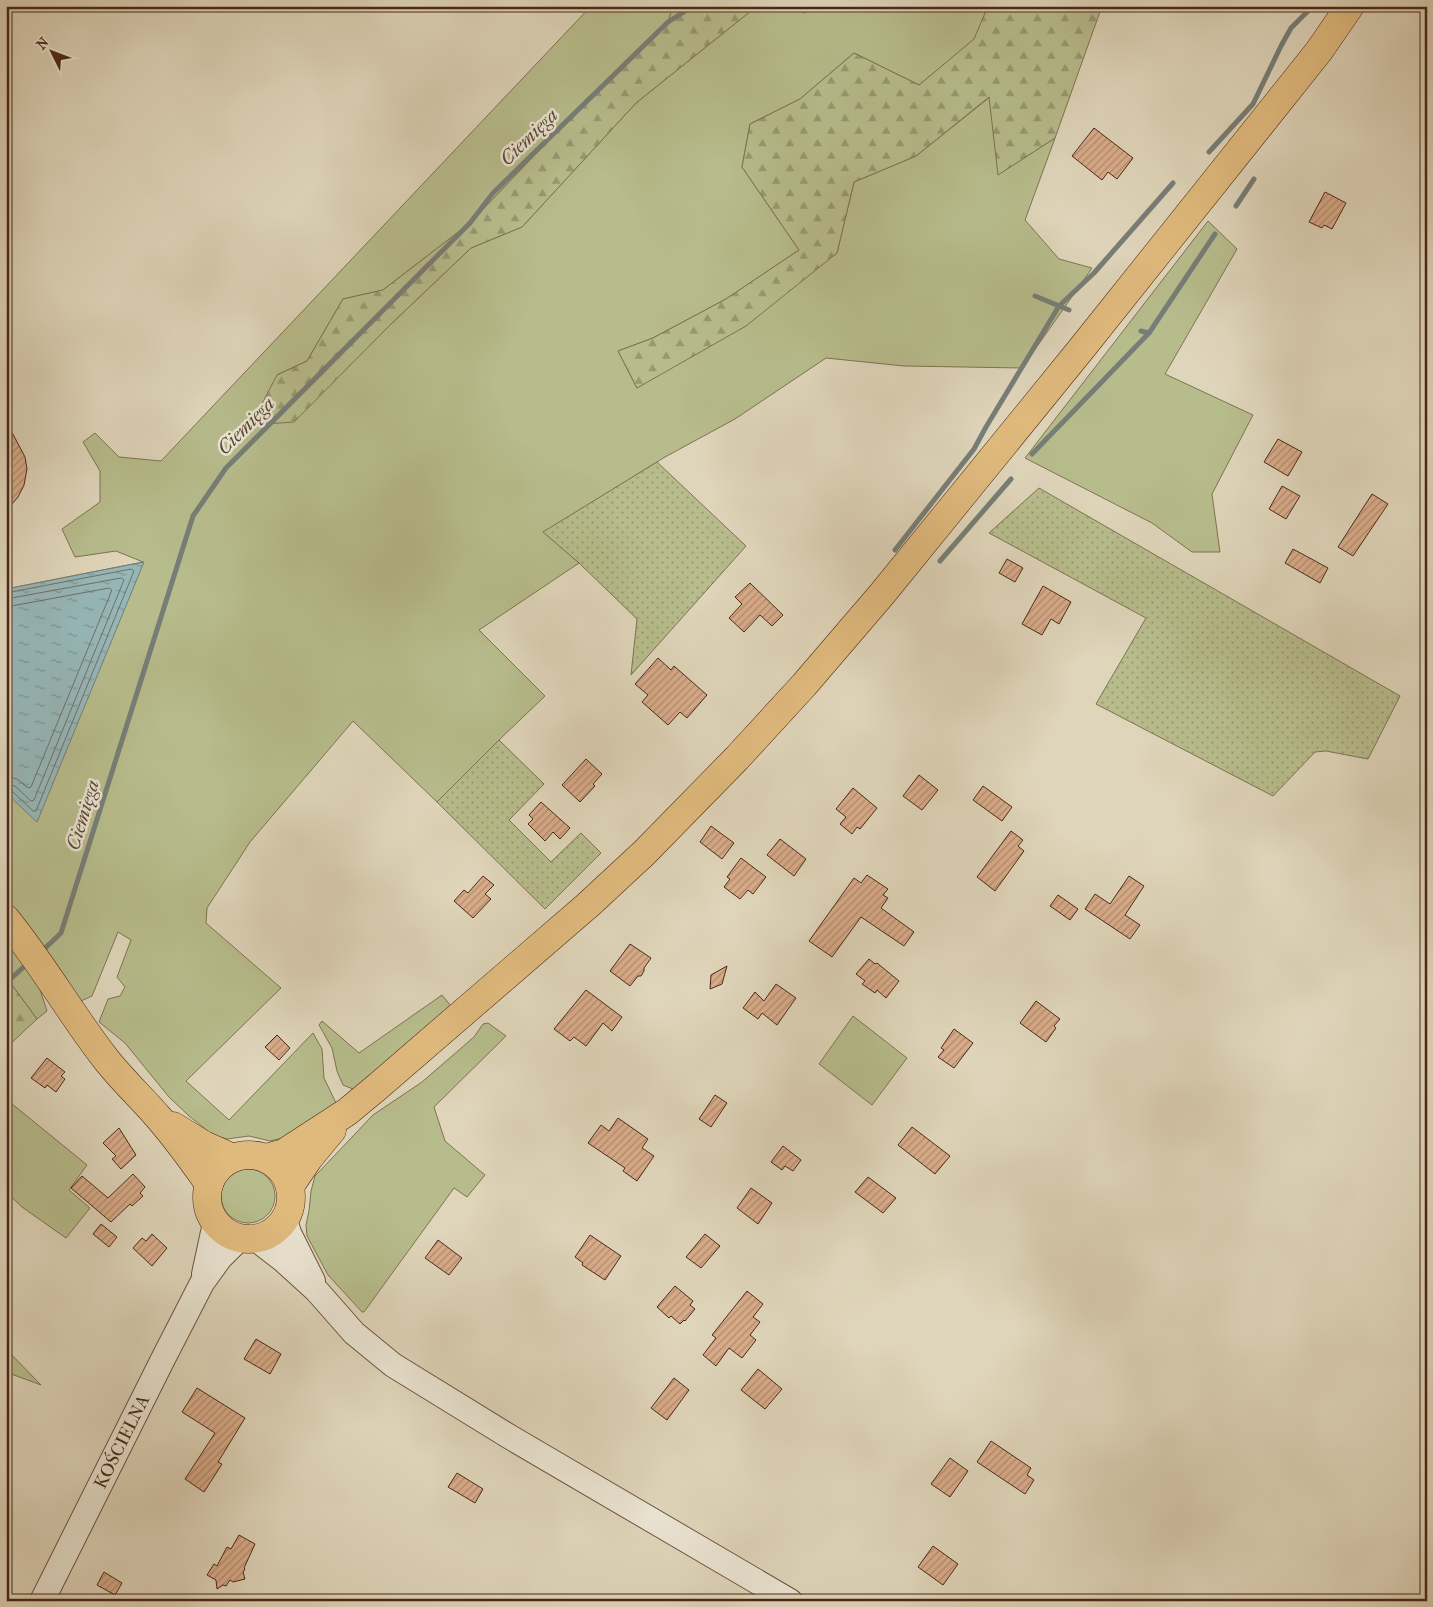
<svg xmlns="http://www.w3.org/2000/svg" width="1433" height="1607" font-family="'IM FELL French Canon',serif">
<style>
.grass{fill:#b7bc8c;stroke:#807251}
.forest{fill:url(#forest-firs);stroke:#807251}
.garden{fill:url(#garden-dots);stroke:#807251}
.water{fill:url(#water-ripples);stroke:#777e77}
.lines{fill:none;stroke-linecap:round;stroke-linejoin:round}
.shore{stroke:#707067;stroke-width:1}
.stream{stroke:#777e77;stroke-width:5}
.building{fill:url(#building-hatch);stroke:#492916}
.minor-casing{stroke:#6e543f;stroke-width:26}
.major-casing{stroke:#492916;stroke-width:29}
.minor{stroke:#eae4d2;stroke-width:24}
.major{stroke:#e0ba7d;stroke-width:28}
.labels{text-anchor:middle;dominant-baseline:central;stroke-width:5;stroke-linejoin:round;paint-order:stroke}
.street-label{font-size:18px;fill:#492916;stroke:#eae4d2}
.water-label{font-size:19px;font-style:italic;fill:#584536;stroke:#eae4d2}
</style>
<defs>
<pattern id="forest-firs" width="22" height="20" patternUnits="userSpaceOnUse" patternTransform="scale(1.25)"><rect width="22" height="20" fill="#b7bc8c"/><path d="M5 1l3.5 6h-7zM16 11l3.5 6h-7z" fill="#979971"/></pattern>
<pattern id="garden-dots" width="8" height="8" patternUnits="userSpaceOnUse" patternTransform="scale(1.25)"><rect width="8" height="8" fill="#b7bc8c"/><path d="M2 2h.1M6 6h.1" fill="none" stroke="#979971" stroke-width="1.8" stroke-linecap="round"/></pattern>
<pattern id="water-ripples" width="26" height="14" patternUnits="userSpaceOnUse" patternTransform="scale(1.25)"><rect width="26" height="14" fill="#96b7b8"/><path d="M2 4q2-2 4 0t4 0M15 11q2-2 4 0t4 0" fill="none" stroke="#7c9595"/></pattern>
<pattern id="building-hatch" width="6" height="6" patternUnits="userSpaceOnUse" patternTransform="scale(1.25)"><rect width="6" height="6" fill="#d9ac8a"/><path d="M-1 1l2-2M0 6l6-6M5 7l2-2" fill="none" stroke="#b28c70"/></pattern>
</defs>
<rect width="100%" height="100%" fill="#dfd5ba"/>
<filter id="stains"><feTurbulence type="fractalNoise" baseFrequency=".004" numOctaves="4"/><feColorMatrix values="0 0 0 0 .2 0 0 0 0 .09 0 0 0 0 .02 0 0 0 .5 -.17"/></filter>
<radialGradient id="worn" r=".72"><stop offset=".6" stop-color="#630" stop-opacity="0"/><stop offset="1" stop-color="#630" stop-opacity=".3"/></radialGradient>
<!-- grass -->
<g class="grass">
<polygon points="591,6 673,6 668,22 572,116 470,223 383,290 343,299 307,361 277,375 390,325 471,248 522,227 636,103 757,6 777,6 805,13 808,6 988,6 975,39 919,85 854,53 800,99 750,124 742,167 799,250 726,299 653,338 618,351 637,388 837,253 854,182 916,156 990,97 999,174 1055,138 1025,220 1059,259 1092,268 1022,368 904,366 826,358 735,419 665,457 544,532 579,563 479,630 545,696 499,740 437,802 353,721 250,842 207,908 206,923 281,988 186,1081 229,1120 313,1033 322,1049 324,1078 336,1103 336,1110 283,1138 270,1141 249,1136 227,1139 213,1135 189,1116 169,1097 125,1043 99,1022 108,999 120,996 125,987 117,977 131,940 118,932 92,996 81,1001 23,922 6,930 6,589 143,562 116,551 75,557 62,529 100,502 100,471 83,442 95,433 119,457 161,461"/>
<polygon points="1208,221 1237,249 1165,374 1253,415 1212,494 1220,552 1192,552 1152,523 1025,458"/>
<polygon points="6,934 35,974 47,1011 37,1019 6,977"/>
<polygon points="442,995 451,1006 366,1090 353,1089 343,1085 337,1071 332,1048 319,1025 322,1021 359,1053"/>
<polygon points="853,1016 907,1058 872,1105 819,1064"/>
<polygon points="488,1023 506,1036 434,1107 445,1141 485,1175 467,1197 454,1188 364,1312 362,1312 328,1275 307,1236 306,1225 309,1211 311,1191 315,1176 373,1115 422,1082 474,1037 483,1024"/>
<polygon points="6,1099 87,1165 69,1190 90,1208 66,1238 22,1207 6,1192"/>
<circle cx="248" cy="1196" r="27"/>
<polygon points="6,1349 41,1385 6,1372"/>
</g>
<!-- forest -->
<g class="forest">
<polygon points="673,6 757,6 636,103 522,227 471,248 390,325 294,422 251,425 277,375 307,361 343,299 383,290 470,223 572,116 668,22"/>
<polygon points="988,6 1102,6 1055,138 998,175 989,97 916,156 854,182 837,253 746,326 637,388 618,351 653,338 726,299 799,250 742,167 750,124 800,99 854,53 919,85 974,39"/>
<polygon points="6,977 37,1019 6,1048"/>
</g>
<!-- garden -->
<g class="garden">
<polygon points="657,462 746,546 631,675 637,619 579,563 543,532"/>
<polygon points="1039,488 1400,696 1368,759 1326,751 1315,752 1273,796 1096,704 1146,618 989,533"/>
<polygon points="499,740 544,784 509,820 551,862 581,833 601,853 545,909 437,802"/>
</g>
<!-- water -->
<polygon class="water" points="144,562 37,822 6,793 6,589"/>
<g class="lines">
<!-- shore -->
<g class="shore">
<polyline points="6,593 131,569 134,571 36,811 33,811 12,791 6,790"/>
<polyline points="6,599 121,578 124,580 34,800 31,801 15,786 6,784"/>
<polyline points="6,607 109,588 112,590 31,787 28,788 17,779 6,776"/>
</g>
<!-- stream -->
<g class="stream">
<polyline points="1209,152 1253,104 1281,46 1291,28 1313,6"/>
<polyline points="1236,206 1254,179"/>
<polyline points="1035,296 1069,310"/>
<polyline points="1141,331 1149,333"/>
<polyline points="1032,454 1149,333 1215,234"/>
<polyline points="895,550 974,449 986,427 1059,306 1094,273 1173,183"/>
<polyline points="940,561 1011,479"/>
<polyline points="40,953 61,933 193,516 226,468 470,223 493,193 668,22 693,6"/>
<polyline points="6,983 28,963"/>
</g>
</g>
<!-- building -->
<g class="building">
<polygon points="1094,128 1133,158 1117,179 1108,172 1102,180 1072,156"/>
<polygon points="1325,192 1346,203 1332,229 1324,225 1322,228 1309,222"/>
<polygon points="6,421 25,457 27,469 24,485 18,497 6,511"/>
<polygon points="1278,439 1302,452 1288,476 1264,462"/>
<polygon points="1282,486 1300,496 1286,519 1269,509"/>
<polygon points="1372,494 1388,504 1353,556 1338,547"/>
<polygon points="1293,549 1328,568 1320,583 1285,563"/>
<polygon points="1007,559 1023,568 1015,582 999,573"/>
<polygon points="750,583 783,615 772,626 760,615 744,632 729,618 742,604 735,597"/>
<polygon points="1043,586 1071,602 1059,624 1051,619 1042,635 1022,624"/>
<polygon points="658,658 671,670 674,666 707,695 687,718 680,712 668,725 642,702 648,695 635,684"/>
<polygon points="586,759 602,774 593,784 595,786 580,802 562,785"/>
<polygon points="919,775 938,790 922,810 903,796"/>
<polygon points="983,786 1012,807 1002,821 973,800"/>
<polygon points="853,788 877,808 860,829 857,827 852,834 840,824 846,817 836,809"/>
<polygon points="541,802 570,828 560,839 553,832 545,841 528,824 533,819 529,815"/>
<polygon points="711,826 734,843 722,859 700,842"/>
<polygon points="1011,831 1023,840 1018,846 1024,851 995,891 977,877"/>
<polygon points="780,839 806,859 794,876 767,855"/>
<polygon points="741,858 766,877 753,894 748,890 740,899 724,887 730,879 727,877"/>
<polygon points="867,875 888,889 883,895 888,898 881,908 914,932 904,946 861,917 832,957 809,941 854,878 861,883"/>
<polygon points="483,876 494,885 485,894 491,899 473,918 454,901 464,890 468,893"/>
<polygon points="1129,876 1144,886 1125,915 1140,925 1130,939 1085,909 1095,894 1110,904"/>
<polygon points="1058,895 1078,909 1070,920 1050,906"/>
<polygon points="630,944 651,958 644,968 644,971 641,976 638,976 630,986 610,971"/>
<polygon points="869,959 875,964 877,963 899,981 886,998 877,990 875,993 862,984 865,981 856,974"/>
<polygon points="727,966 722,984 710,989 711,975"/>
<polygon points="776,984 796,998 777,1025 762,1013 758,1019 743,1008 755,992 764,1001"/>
<polygon points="586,990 622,1017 612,1031 603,1023 586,1046 574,1037 570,1041 554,1029"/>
<polygon points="1036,1001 1060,1019 1054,1026 1056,1028 1046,1042 1020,1023"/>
<polygon points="954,1029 973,1043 954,1068 938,1057 944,1050 941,1048"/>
<polygon points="277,1035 290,1048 279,1060 265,1047"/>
<polygon points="47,1058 65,1072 61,1076 65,1079 56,1092 47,1085 45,1088 31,1078"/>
<polygon points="715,1095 727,1103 711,1127 699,1119"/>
<polygon points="618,1118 648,1139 642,1148 654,1156 637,1181 623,1171 625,1168 588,1143 601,1125 609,1131"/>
<polygon points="912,1127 950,1156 935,1174 898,1145"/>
<polygon points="119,1128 136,1155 121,1169 112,1159 116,1156 103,1143"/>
<polygon points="783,1146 801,1160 793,1171 785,1166 782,1170 771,1162"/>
<polygon points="133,1174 145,1187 140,1193 143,1196 132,1206 130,1204 111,1222 71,1188 82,1176 108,1198"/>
<polygon points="868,1177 896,1198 883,1213 855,1192"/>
<polygon points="751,1188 772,1203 758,1224 737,1208"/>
<polygon points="101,1224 117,1237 109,1247 93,1234"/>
<polygon points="152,1234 167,1248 152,1266 133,1248 142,1238 146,1241"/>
<polygon points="705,1234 720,1246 701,1268 686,1257"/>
<polygon points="590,1235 621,1256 605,1280 582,1265 583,1263 575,1257"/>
<polygon points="438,1240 462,1258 449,1275 425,1258"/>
<polygon points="675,1286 693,1301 690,1305 695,1309 685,1321 684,1320 680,1324 671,1316 669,1318 657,1307"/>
<polygon points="747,1291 763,1304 753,1317 760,1322 750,1335 756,1340 742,1358 729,1348 716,1366 703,1355 716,1338 712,1335"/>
<polygon points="256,1339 281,1354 270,1374 244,1359"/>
<polygon points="758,1369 782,1389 765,1409 741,1390"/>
<polygon points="674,1378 689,1390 667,1420 651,1408"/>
<polygon points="197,1388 245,1418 218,1462 222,1464 204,1492 185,1479 215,1433 182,1412"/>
<polygon points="991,1441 1031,1468 1027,1475 1034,1480 1025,1494 977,1462"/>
<polygon points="950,1458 968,1471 950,1497 931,1484"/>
<polygon points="457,1473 483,1489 475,1503 448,1487"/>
<polygon points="239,1535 255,1544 244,1568 245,1569 243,1572 245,1579 233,1582 230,1580 226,1586 223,1585 217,1589 216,1580 207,1575 214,1564 217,1566 227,1547 231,1549"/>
<polygon points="933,1546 958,1564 943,1585 918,1567"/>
<polygon points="104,1572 122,1583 115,1595 97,1585"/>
</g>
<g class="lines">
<!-- minor casing -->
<g class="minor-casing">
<g id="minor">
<polyline points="285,1220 289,1233 313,1281"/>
<polyline points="256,1239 283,1260 317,1291 354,1333 393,1365 510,1437 790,1601"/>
<polyline points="204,1274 215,1223"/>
<path id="s1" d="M42,1601L162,1361L202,1283L220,1258L239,1239"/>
</g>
</g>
<!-- major casing -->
<g class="major-casing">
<g id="major">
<path d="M6,919C42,963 70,1013 105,1058C121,1079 141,1097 158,1117C177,1139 193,1161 209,1184"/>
<polyline points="173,1126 204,1145 233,1158"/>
<circle cx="249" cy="1197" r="42"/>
<polyline points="266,1158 284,1153 347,1112 376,1088 588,905 644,853 737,758 804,685 882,594 1082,348 1319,51 1350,6"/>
<polyline points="290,1186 309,1158 332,1130"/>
</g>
</g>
<!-- minor -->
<use href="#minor" class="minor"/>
<!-- major -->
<use href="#major" class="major"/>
</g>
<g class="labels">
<!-- street labels -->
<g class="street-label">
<text stroke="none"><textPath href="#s1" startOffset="178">KOŚCIELNA</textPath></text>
</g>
<!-- water labels -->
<g class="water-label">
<text transform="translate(529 137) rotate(-44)">Ciemięga</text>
<text transform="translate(246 426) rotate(-45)">Ciemięga</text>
<text transform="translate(83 815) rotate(-73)">Ciemięga</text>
</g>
</g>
<!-- margin -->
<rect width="1433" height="1607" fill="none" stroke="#dfd5ba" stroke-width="25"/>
<rect x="8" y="8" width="1418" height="1592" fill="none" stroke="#492916" stroke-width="2.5"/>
<rect x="12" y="12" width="1408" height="1582" fill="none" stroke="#492916"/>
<!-- north arrow -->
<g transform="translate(52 52) rotate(312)" stroke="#eae4d2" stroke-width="4" paint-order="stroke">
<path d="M0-4L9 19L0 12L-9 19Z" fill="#492916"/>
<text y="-8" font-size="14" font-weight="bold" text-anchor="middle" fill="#492916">N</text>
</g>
<rect width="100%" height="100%" filter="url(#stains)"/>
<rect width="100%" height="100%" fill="url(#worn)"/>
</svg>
